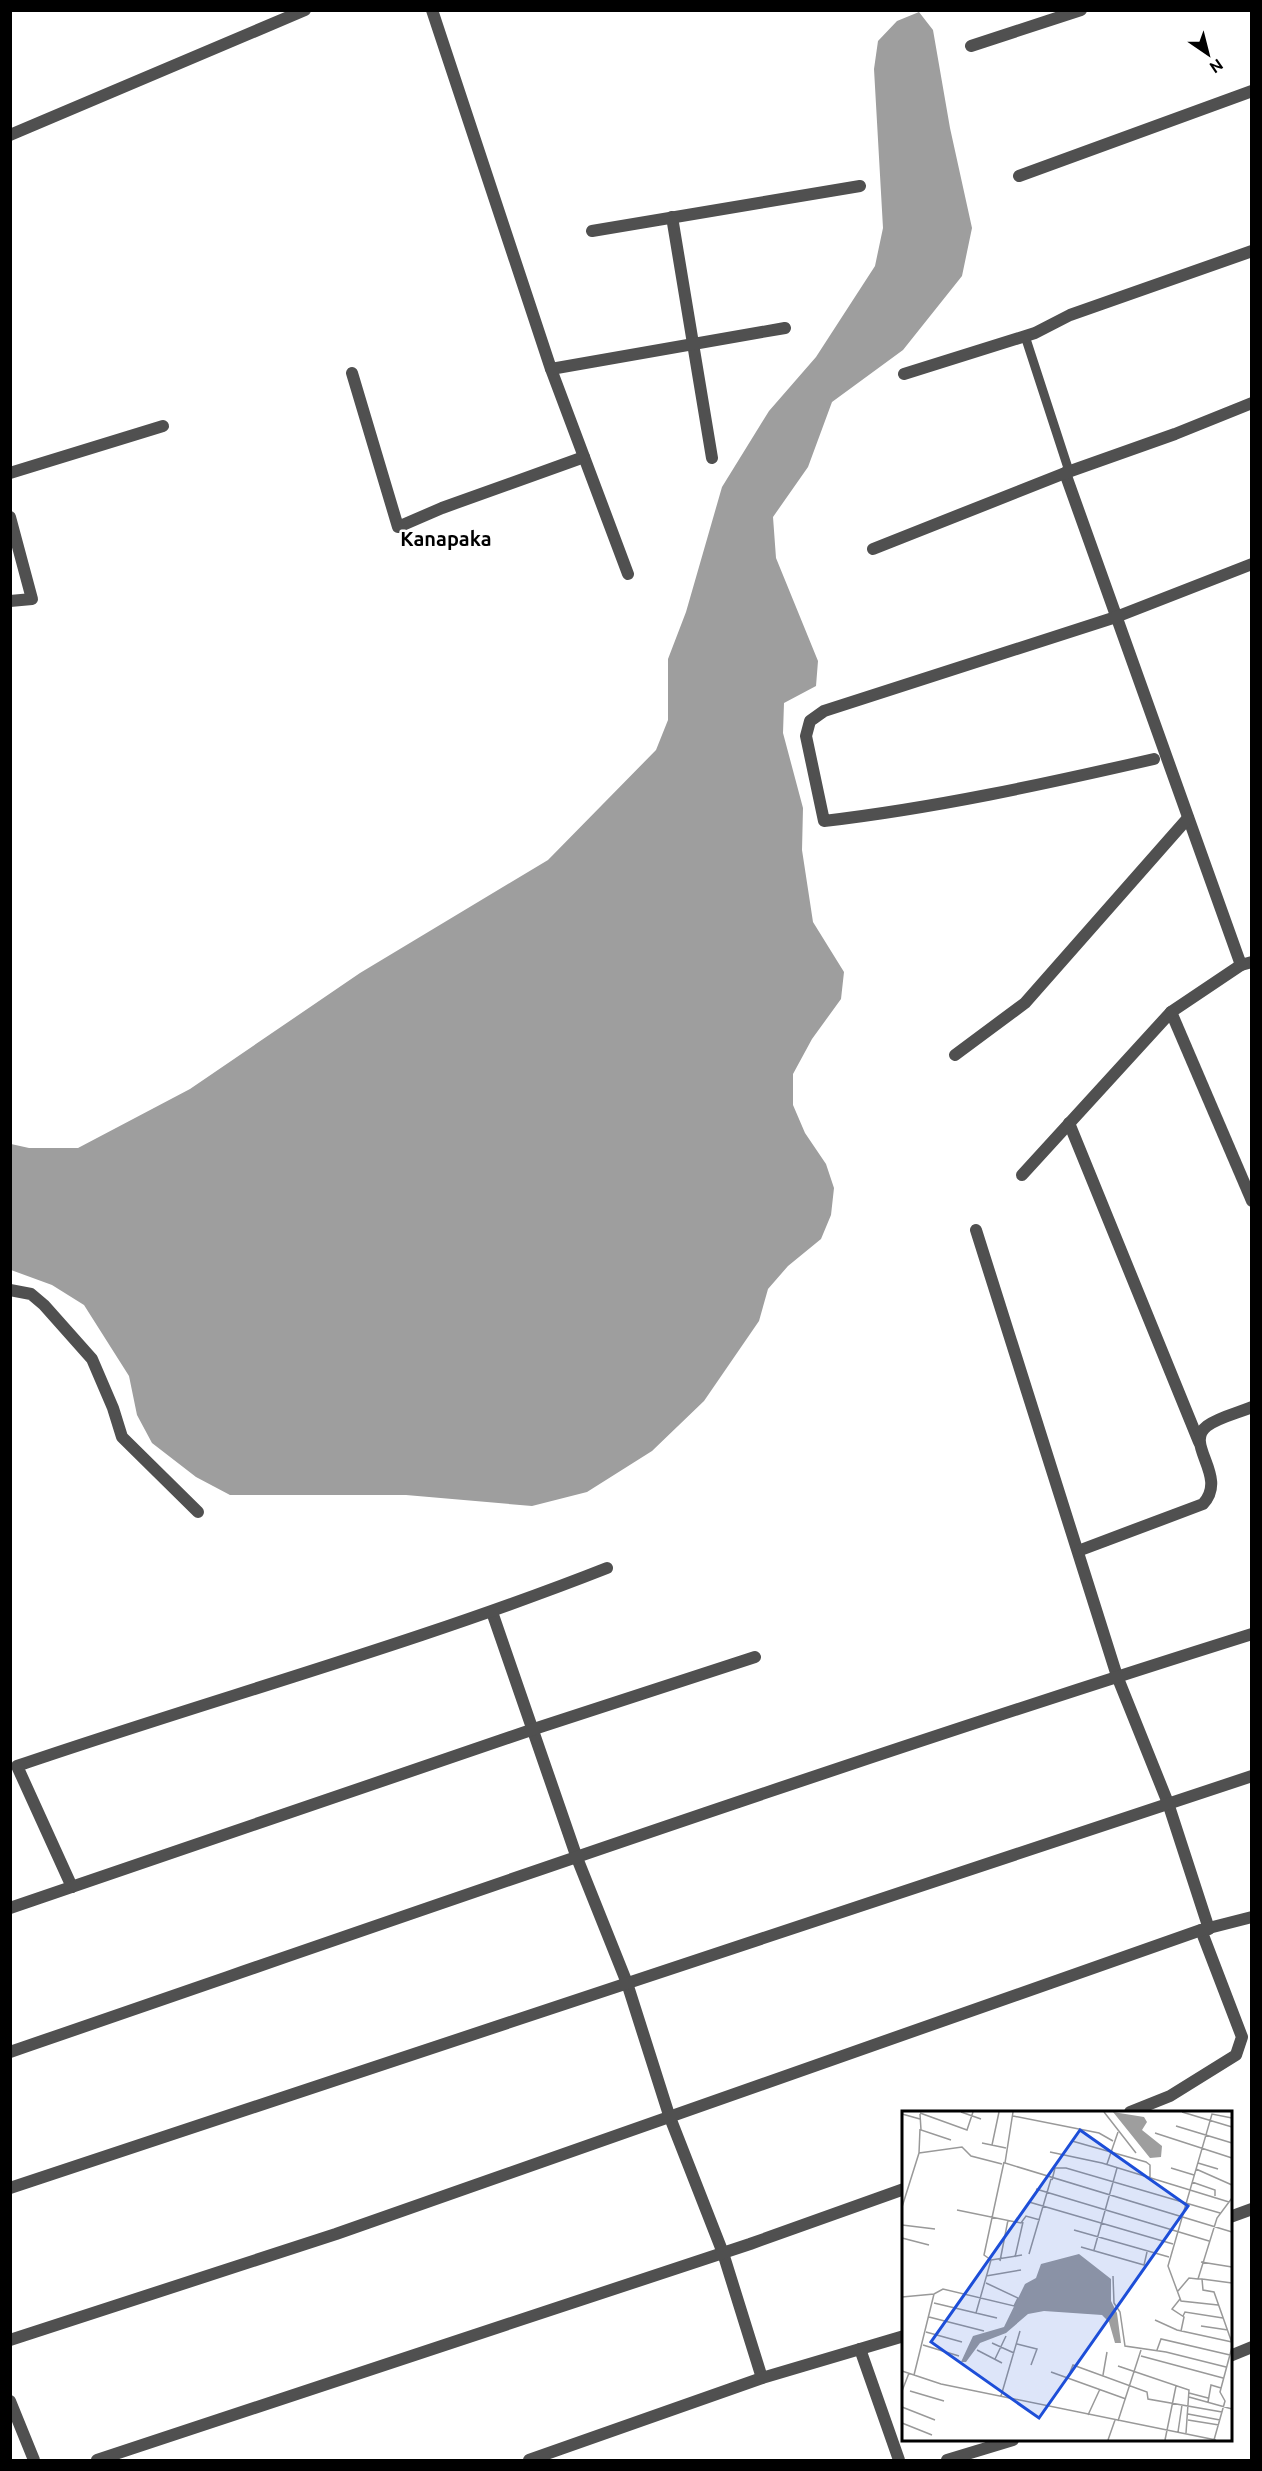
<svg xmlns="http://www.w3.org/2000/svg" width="1262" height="2471" font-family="Ubuntu,sans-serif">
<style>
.water{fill:#9e9e9e}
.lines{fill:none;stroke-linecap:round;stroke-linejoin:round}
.service{stroke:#505050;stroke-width:9}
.minor{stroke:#505050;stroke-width:12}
.tertiary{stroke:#505050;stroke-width:12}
.labels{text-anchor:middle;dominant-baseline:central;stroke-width:5;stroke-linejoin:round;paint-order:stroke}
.neighbourhood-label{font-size:20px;font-weight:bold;fill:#000;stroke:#fff}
.inset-road{fill:none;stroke:#999;stroke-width:1.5}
.view{fill:#1d4ed8;fill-opacity:0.15;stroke:#1d4ed8;stroke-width:3}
.inset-edge{fill:none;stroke:#000;stroke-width:3}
</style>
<rect width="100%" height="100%" fill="#fff"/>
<!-- water -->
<polygon class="water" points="919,12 933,30 950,128 972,228 962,276 903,350 832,402 808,467 773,517 776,558 818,661 816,686 784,703 783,733 803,808 802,850 813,922 844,972 841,999 812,1039 793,1074 793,1105 805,1133 826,1164 834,1188 831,1215 821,1239 788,1266 768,1289 759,1321 704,1401 652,1451 587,1492 532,1506 406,1495 230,1495 196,1477 152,1443 137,1415 129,1376 84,1305 52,1285 11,1270 11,1144 29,1148 78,1148 190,1089 360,973 548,860 656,750 668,720 668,659 686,612 722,487 769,411 816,357 875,266 883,228 874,69 878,41 897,21"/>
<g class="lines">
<!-- service -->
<polyline class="service" points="1025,336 1069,471"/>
<!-- minor -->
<g class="minor">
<polyline points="432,10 551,369 628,574"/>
<polyline points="971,46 1081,10"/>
<polyline points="1019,176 1252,91"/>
<polyline points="672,217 712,458"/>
<polyline points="592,231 860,186"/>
<polyline points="551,369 785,328"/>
<polyline points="352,373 398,527 442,508 584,457"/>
<polyline points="904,374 1035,333 1070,315 1252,251"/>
<polyline points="10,473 163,426"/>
<polyline points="1065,473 1241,965 1252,962"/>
<polyline points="10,517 32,599 10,601"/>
<polyline points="873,549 1065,473 1175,434 1252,403"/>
<path d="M1154,759C1045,784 935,808 824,821L806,736L810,721L824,711L1116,617L1252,564"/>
<polyline points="1171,1012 1252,1201"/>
<polyline points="955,1055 1025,1003 1188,818"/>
<polyline points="1069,1123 1199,1442"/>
<polyline points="1022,1175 1171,1012 1241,965"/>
<polyline points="976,1230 1117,1676 1168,1803 1209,1929"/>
<polyline points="10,1290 31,1294 44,1305 92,1359 113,1408 122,1437 198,1512"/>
<path d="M1078,1551L1203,1504C1229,1476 1183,1444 1207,1426C1219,1417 1238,1413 1252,1407"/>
<polyline points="492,1612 577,1858 627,1983 669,2115 723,2253 762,2378"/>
<path d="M72,1887L17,1766C213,1699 414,1644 607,1568"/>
<polyline points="10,1908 534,1729 755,1657"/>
<path d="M10,2052C423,1910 835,1765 1252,1634"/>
<polyline points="1130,2112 1170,2096 1236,2055 1242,2037 1201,1930"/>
<polyline points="10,2188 1252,1776"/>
<polyline points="1230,2217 1252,2209"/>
<polyline points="10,2340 336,2234 1201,1930 1252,1917"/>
<polyline points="860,2349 899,2460"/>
<polyline points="1230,2356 1252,2347"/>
<polyline points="10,2401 34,2460"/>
<polyline points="97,2460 750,2244 904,2189"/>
<polyline points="529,2460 762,2378 904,2336"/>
<polyline points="947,2460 1013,2440"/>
</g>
<!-- tertiary -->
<polyline class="tertiary" points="10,135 305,10"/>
</g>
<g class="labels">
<!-- neighbourhood labels -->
<g class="neighbourhood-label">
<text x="446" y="538">Kanapaka</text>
</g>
</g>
<!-- overview -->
<g transform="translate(902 2111)">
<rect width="330" height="330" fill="#fff"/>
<path d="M211,1L242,6L245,11L240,19L260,35L259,46L248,47ZM177,143L209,168V190L215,202L219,232H213L207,211L200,204L142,200L126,203L104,222L78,232L64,251H59L71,225L102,216L123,173L134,167L139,153Z" fill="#9e9e9e"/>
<path class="inset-road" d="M59,1L79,8M111,1L103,52L330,121M202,1L234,42M280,1L330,16M18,2L65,19L71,1M0,3L18,8M18,3L19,19L49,29M111,5L197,22L211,30M274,15L330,32M253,22L330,47M170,30L244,51L248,54V66M80,32L104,37M90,34L97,1M148,41L200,52L327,91M17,42L60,36L69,45L100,53M296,52L316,58M205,53L216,21M269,57L292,64M294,58L330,74M150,69L153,57H164L318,102M290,71L313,79V85M134,78L307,130M330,87L315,107L296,168H300L301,179L312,181L330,232M127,91L271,133M0,96L17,42L18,18M55,99L119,112L124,105L138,109M0,114L33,118M172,119L267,146M0,127L27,134M179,136L242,154L245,141M192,139L215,57M127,143L149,68M113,146L121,111M89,149L120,144M98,150L106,109M299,151L330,156M84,165L119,159M211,165L212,192L218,201L223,235L264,241L324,256M300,168L330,172M276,180L287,167L296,168M0,186L32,183L41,178L112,195L116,187L84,172M278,188L270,198L282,206L279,220M32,192L95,207M316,194L279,190L266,155L310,3L330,7M74,202L89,149L82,144L102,51M281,205L283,201L321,207M27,206L82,220M253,209L275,219L330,231M299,215L326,219M24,221L60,231M90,232L112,242M115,233L135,238L129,254M21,234L57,245M75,239L100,252M255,239L259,228L328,244M239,245L321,267M93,248L104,225M216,255L287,279L284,322M0,260L39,273L314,329M149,261L224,288M12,264L32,183M201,264L205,241M166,266L171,254L245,281L246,288L320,301M0,280L7,262M8,280L42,290M287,282L306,287M99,285L118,220M287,286L330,298M306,291L309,274L319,277M0,296L33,309M286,303L318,309M186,304L198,278M286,309L317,314M216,310L239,239M0,312L30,324M276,321L280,294M206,329L213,309M263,329L274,275M312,329L323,290L318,281L330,236"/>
<path class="view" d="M178,19L286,95L137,307L29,231Z"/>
<rect width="330" height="330" class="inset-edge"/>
</g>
<!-- border -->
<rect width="1262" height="2471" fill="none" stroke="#000000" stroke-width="24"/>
<!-- north arrow -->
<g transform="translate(1208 54) rotate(145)" stroke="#ffffff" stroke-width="4.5" paint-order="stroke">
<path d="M0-4.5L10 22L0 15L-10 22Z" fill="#000000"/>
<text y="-9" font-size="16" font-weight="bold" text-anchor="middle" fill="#000000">N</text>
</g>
</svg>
